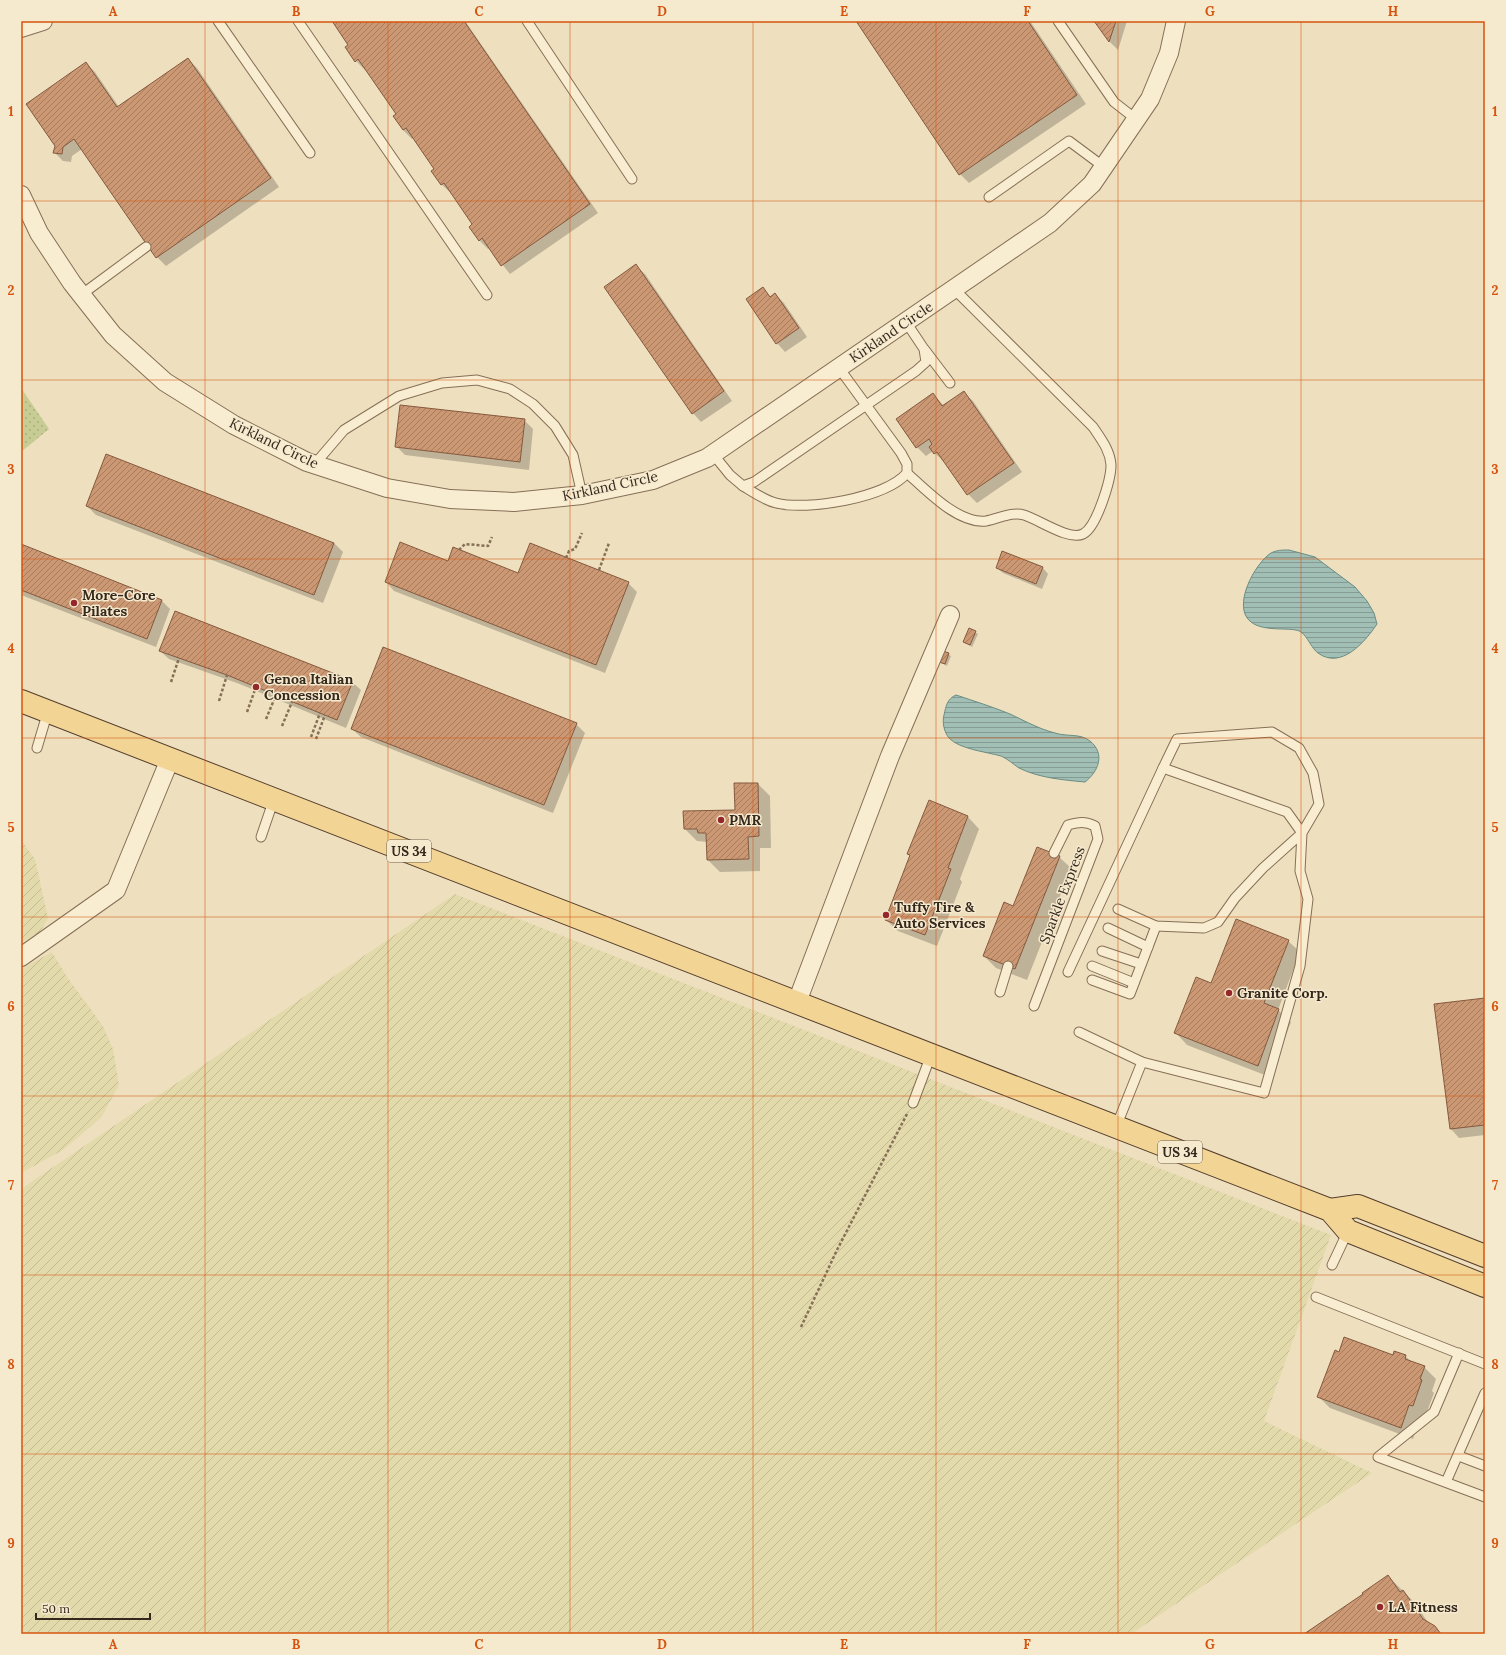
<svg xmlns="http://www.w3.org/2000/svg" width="1506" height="1655" font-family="Lora,serif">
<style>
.farmland{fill:url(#farmland-furrows)}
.grass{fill:url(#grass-dots)}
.water{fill:url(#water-rules);stroke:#698d84}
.shadow{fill:#0003}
.building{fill:url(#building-hatch);stroke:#85593d}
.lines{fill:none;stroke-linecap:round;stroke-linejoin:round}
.service-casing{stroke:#867057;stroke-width:11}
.minor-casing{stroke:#867057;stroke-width:20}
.primary-casing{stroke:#543e2c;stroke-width:24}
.path{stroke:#867057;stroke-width:2.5;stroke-dasharray:3 2;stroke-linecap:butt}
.service{stroke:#f9edd1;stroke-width:9}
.minor{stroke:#f9edd1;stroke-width:18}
.primary{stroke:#f2d495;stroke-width:22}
.grid{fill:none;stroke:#d6540e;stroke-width:1;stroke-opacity:0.55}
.poi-dot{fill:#952729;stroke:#f5e9ce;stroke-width:1.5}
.labels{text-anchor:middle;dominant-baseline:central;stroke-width:3;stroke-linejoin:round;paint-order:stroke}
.shield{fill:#f5e9ce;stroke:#6f6251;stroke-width:1}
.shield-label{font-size:13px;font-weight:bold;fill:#35281c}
.street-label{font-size:14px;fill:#35281c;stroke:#f5e9ce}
.poi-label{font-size:14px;font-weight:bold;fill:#35281c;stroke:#f5e9ce;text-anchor:start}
.neatline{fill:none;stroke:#d6540e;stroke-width:1.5}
.grid-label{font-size:13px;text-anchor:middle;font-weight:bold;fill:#d6540e}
</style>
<defs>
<pattern id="farmland-furrows" width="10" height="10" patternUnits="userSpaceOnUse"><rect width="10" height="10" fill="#e3daac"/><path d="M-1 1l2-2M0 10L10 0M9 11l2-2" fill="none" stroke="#c3bb93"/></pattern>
<pattern id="grass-dots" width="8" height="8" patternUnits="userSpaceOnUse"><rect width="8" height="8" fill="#c6cc93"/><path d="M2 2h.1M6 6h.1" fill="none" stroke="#abaf7e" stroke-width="1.8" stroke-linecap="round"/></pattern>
<pattern id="water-rules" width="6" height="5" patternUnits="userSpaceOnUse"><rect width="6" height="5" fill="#a2bfb6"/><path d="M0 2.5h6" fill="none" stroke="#859b93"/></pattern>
<pattern id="building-hatch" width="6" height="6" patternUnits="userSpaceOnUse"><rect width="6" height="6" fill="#cc9874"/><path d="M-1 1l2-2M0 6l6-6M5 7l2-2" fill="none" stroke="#a67c5e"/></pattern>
</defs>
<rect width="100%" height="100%" fill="#eedfbe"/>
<!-- farmland -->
<g class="farmland">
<polygon points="21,840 35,859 48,918 40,932 21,943"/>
<polygon points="455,894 1331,1235 1264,1421 1372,1473 1131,1634 21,1634 21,1189"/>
<polygon points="52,952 67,977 103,1026 113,1049 119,1085 101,1118 63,1150 21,1173 21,969"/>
</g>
<!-- grass -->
<polygon class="grass" points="21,388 49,429 21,452"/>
<!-- water -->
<g class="water">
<path d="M1289,550L1315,557L1355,587L1367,601L1374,613L1377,624C1365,642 1341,670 1318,653C1311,648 1308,637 1301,632C1293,626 1265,633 1251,622C1231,607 1255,563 1271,553C1277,550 1282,550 1289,550Z"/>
<path d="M956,695C974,701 993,707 1010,714C1025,721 1039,729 1055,733C1067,737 1080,733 1090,741C1106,754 1098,772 1085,782C1064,780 1039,778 1019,768C1013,764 1008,759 1001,756C987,752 959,749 949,738C944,732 942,722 944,715C946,706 947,699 956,695Z"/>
</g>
<!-- shadow -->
<g class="shadow">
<polygon points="333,21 465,21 598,213 510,274 489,248 488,249 479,240 474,225 451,193 442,185 435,170 413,138 412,139 403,130 394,116 397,115 366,69 365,70 356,61 350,45"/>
<polygon points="857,21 1030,21 1086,104 969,183 960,174"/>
<polygon points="1096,21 1127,21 1118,50 1110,42"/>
<polygon points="188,59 197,68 279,187 166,266 157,257 82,149 72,156 71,162 63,161 54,152 86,63 95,72 119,107"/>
<polygon points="636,266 645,274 732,401 701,422 693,413"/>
<polygon points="763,289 771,297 775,294 784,303 807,337 785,352 777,343"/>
<polygon points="964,393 973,401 1022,472 977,503 968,494 945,461 944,462 933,451 926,456 917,447 897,419 933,394 944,406"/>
<polygon points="524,420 533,429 529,470 405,455 396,446"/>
<polygon points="87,506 334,543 343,552 323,603 96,515"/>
<polygon points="21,546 162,601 170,609 156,647 21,595"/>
<polygon points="448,562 519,574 628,583 637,592 605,673 394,591 386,582"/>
<polygon points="997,568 1043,568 1048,574 1042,589 1003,573"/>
<polygon points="975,632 978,634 972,647 964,642"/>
<polygon points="160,651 352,682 361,690 346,728 237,683 169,659"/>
<polygon points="948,654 951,656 947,666 937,660"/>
<polygon points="576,724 585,733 553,813 361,737 352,729"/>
<polygon points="758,784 770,796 771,848 760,848 760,871 720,872 708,860 708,842 697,841 685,829 736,811"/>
<polygon points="929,802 968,817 979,829 960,879 962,882 937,946 898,931 886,920 911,857 908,854"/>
<polygon points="1059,857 1071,868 1027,980 996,968 984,956 1014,907"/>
<polygon points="1288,941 1300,952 1278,1010 1291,1022 1270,1077 1187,1045 1176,1033 1212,984"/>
<polygon points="1485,999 1485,1135 1459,1138 1451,1129 1435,1005"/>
<polygon points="1339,1353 1405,1356 1412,1362 1424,1367 1436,1379 1432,1391 1434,1393 1425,1417 1421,1416 1413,1439 1330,1408 1319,1397"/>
<polygon points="1388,1576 1415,1603 1429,1624 1441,1634 1304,1634 1364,1595"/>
</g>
<!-- building -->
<g class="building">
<polygon points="332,21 464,21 590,204 501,266 482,238 479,241 469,227 472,224 444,183 441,185 431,171 434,169 406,128 403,130 393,116 396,114 358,59 355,62 345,47 348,45"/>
<polygon points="856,21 1028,21 1077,95 959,175"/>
<polygon points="1094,21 1116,21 1109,42"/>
<polygon points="188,58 271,178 156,258 74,139 63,147 62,154 53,153 55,146 26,104 86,62 117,107"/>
<polygon points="636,264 724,391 692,414 604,287"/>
<polygon points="763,287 770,297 775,293 799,328 776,344 746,299"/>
<polygon points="964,391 1014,463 967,495 937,452 934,454 929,447 932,444 929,439 916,448 896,419 933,393 942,406"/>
<polygon points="400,405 525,419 520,462 395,447"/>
<polygon points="106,454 334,543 314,595 86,506"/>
<polygon points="400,542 448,561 453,547 518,573 530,543 629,582 596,665 385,582"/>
<polygon points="21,544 162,600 147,639 21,590"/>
<polygon points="1002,551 1043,567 1036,584 996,568"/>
<polygon points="175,611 353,681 337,720 227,675 159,651"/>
<polygon points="969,628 976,631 970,645 963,642"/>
<polygon points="383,647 577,723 544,805 351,729"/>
<polygon points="940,650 949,653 945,664 936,661"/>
<polygon points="734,783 758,783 759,836 748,837 749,859 707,860 706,833 698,833 697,829 684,829 683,811 735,810"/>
<polygon points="929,800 968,816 948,868 951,869 925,935 885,920 910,855 907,854"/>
<polygon points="1037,847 1060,856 1015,969 983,956 1004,902 1013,906"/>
<polygon points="1236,919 1289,940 1264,1003 1279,1009 1258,1066 1174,1033 1196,977 1211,983"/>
<polygon points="1485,998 1485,1125 1450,1129 1434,1004"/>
<polygon points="1344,1337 1393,1355 1394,1351 1406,1355 1405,1359 1425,1366 1420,1379 1422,1380 1413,1406 1409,1405 1401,1428 1317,1397 1335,1350 1339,1352"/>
<polygon points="1388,1575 1400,1592 1403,1590 1423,1619 1435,1626 1441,1634 1304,1634 1363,1594 1362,1593"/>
</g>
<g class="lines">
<!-- service casing -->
<g class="service-casing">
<g id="service">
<polyline points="218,21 310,153"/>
<polyline points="298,21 487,295"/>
<polyline points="527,21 632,179"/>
<polyline points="1058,21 1114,102 1137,120"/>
<polyline points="989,197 1069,141 1104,167"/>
<polyline points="81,295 146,247"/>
<polyline points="925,350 950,383"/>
<polyline points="713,454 730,475 743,486 754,482 916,371 926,362 924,349 906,322"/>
<polyline points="314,465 344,430 399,396 442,383 477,380 510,389 533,404 555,426 573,455 582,495"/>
<path d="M907,473C926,490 958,524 986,521C998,519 1012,511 1024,515C1038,519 1069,541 1083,534C1097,527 1111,479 1111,465C1110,450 1101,439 1093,427L954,289"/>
<path d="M743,486C753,492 764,500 776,503C807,511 886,498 907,473V464L901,453L839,368"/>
<polyline points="37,748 48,711"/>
<polyline points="261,837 274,799"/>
<polyline points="1118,909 1156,926 1204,928 1218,922 1235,898 1263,868 1302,833 1319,804 1313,773 1299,748 1272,732 1177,739 1163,768 1287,812 1302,833 1300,871 1308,899 1300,966 1264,1093 1142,1062"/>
<polyline points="1108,928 1148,947"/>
<polyline points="1102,951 1141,964"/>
<polyline points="1092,966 1134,983"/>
<polyline points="1068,972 1163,768"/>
<polyline points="1092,980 1130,994 1156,926"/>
<polyline points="1000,992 1008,966"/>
<path d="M1034,1006L1098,839L1095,826C1085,821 1079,822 1068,825L1054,853"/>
<polyline points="1079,1032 1142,1062 1116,1127"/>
<polyline points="913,1103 931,1055"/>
<polyline points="1332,1265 1348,1231"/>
<polyline points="1316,1297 1485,1364"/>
<polyline points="1459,1353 1434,1412 1378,1457 1485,1497"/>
<polyline points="1459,1456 1485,1466"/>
<polyline points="1446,1482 1485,1393"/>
</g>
</g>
<!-- minor casing -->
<g class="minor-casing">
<g id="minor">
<polyline points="21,28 43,21"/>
<polyline points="21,195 39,233 72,283 113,335 165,382 234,425 307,462 387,488 450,499 514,502 582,495 653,480 707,458 1050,223 1092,184 1150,99 1169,53 1176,21"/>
<polyline points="21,957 116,890 170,759"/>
<polyline points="797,1002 890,756 950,615"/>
</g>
</g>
<!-- primary casing -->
<g class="primary-casing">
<g id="primary">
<polyline points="21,701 1330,1210 1348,1231 1485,1286"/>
<polyline points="1330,1210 1358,1206 1485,1256"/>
</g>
</g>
<!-- path -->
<g class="path">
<polyline points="459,550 465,544 488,546 492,537"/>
<polyline points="566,558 569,551 575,549 582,533"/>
<polyline points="599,570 609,543"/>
<polyline points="171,682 179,658"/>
<polyline points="219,701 227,675"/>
<polyline points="247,712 256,687"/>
<polyline points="266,719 276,695"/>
<polyline points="282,726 292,702"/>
<polyline points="311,737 320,713"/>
<polyline points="316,739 325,715"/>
<polyline points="801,1327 837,1250 908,1112"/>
</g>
<!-- service -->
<use href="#service" class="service"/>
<!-- minor -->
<use href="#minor" class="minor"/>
<!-- primary -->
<use href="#primary" class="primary"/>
</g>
<!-- grid -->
<path class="grid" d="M205,21V1634M388,21V1634M570,21V1634M753,21V1634M936,21V1634M1118,21V1634M1301,21V1634M21,201H1485M21,380H1485M21,559H1485M21,738H1485M21,917H1485M21,1096H1485M21,1275H1485M21,1454H1485"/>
<!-- markers -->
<g class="poi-dot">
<circle cx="74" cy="603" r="4"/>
<circle cx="256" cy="687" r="4"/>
<circle cx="721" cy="820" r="4"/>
<circle cx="886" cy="915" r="4"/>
<circle cx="1229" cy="993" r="4"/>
<circle cx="1380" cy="1607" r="4"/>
</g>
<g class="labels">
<!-- shield labels -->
<g class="shield">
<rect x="387" y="840" width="44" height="22" rx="3"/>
<rect x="1158" y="1141" width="44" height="22" rx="3"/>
</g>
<g class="shield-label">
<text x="409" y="851">US 34</text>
<text x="1180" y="1152">US 34</text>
</g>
<!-- street labels -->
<g class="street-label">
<text transform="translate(891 332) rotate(-34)">Kirkland Circle</text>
<text transform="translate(274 443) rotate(26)">Kirkland Circle</text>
<text transform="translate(610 486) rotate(-12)">Kirkland Circle</text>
<text transform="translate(1062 895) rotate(-69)">Sparkle Express</text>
</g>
<!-- poi labels -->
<g class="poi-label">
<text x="82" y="595">More-Core<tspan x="82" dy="16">Pilates</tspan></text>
<text x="264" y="679">Genoa Italian<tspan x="264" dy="16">Concession</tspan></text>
<text x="729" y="820">PMR</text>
<text x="894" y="907">Tuffy Tire &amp;<tspan x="894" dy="16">Auto Services</tspan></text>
<text x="1237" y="993">Granite Corp.</text>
<text x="1388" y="1607">LA Fitness</text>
</g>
</g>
<!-- border -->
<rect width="1506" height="1655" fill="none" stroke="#f5e9ce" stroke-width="44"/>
<!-- scale -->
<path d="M36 1613v6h114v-6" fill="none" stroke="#35281c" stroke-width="2"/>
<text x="42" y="1613" font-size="12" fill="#35281c" stroke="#f5e9ce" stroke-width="3" paint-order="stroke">50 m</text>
<rect x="22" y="22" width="1462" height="1611" class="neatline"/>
<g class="grid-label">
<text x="113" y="16">A</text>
<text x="296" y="16">B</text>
<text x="479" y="16">C</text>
<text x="662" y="16">D</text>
<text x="844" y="16">E</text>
<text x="1027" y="16">F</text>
<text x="1210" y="16">G</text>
<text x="1393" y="16">H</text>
<text x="11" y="116">1</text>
<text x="1495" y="116">1</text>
<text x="11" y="295">2</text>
<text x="1495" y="295">2</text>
<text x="11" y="474">3</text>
<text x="1495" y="474">3</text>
<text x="11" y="653">4</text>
<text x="1495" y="653">4</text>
<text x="11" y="832">5</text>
<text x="1495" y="832">5</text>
<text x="11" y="1011">6</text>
<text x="1495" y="1011">6</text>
<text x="11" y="1190">7</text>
<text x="1495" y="1190">7</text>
<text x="11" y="1369">8</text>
<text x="1495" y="1369">8</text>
<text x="11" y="1548">9</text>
<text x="1495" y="1548">9</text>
<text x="113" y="1649">A</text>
<text x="296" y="1649">B</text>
<text x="479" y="1649">C</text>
<text x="662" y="1649">D</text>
<text x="844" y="1649">E</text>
<text x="1027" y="1649">F</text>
<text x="1210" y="1649">G</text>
<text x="1393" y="1649">H</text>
</g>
</svg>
